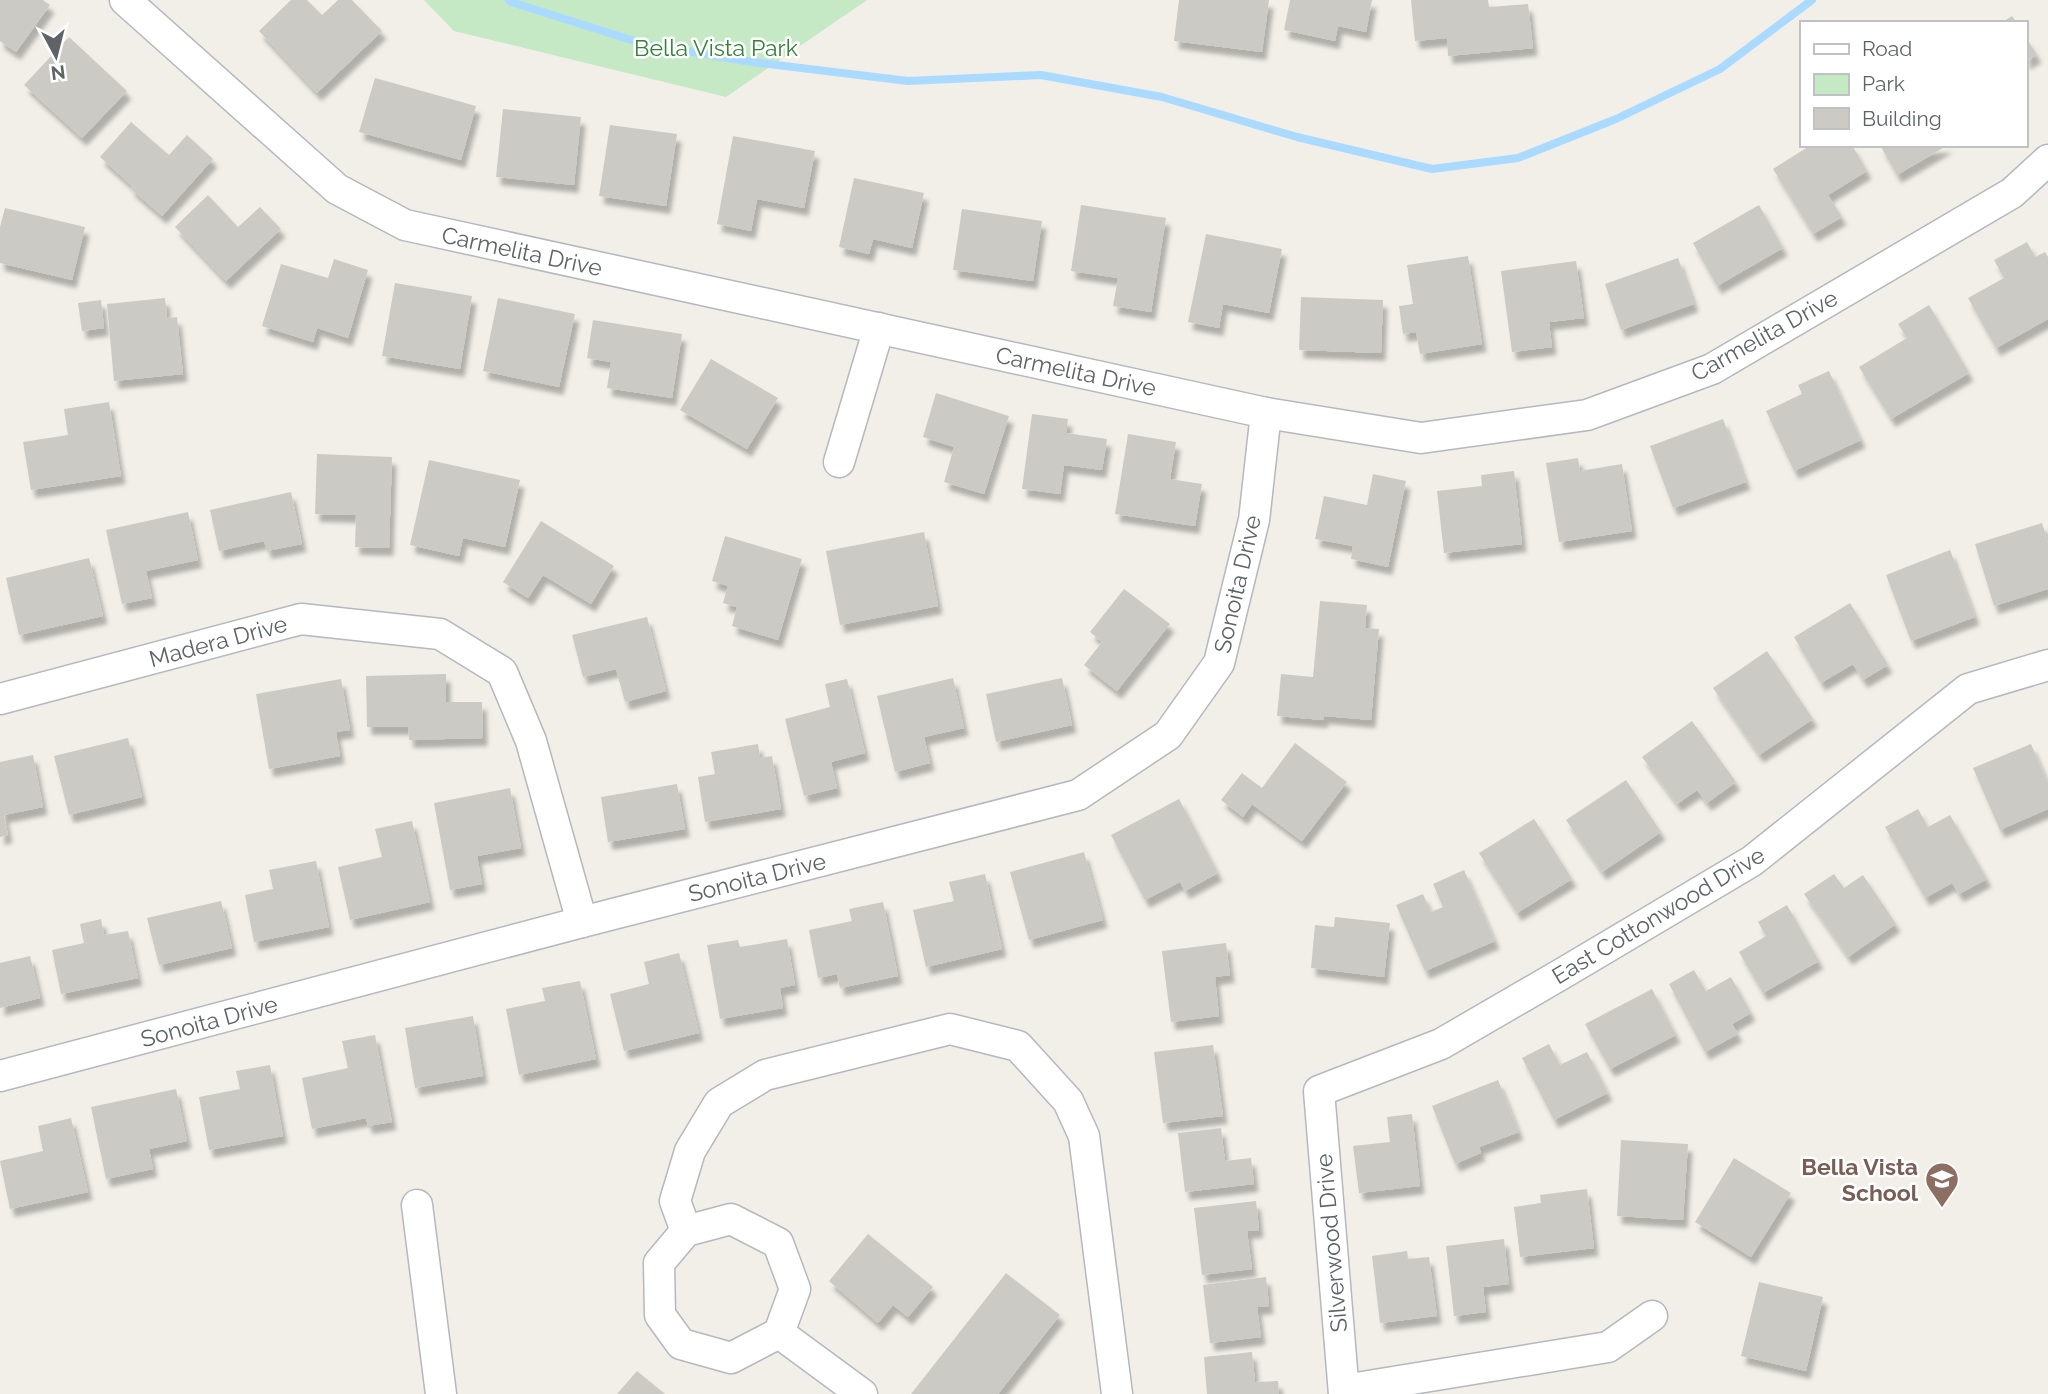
<svg xmlns="http://www.w3.org/2000/svg" width="2048" height="1394" font-family="Raleway,sans-serif">
<style>
.green{fill:#c5e8c5}
.lines{fill:none;stroke-linecap:round;stroke-linejoin:round}
.stream{stroke:#aadaff;stroke-width:8}
.building{fill:#cccac5;filter:url(#shadow)}
.minor-casing{stroke:#b5b8bc;stroke-width:33}
.minor{stroke:#fff;stroke-width:30}
.labels{text-anchor:middle;dominant-baseline:central;stroke-width:5;stroke-linejoin:round;paint-order:stroke}
.park-label{font-size:23px;fill:#348238;stroke:#fff}
.street-label{font-size:23px;fill:#5f6368;stroke:#fff}
.education-label{font-size:23px;font-weight:bold;fill:#785e54;stroke:#fff;text-anchor:end}
</style>
<defs>
<filter id="shadow"><feDropShadow dx="4.5" dy="8" stdDeviation="2" flood-color="#0004"/></filter>
</defs>
<rect width="100%" height="100%" fill="#f1efe8"/>
<!-- green -->
<polygon class="green" points="424,0 867,0 726,97 454,31"/>
<g class="lines">
<!-- stream -->
<polyline class="stream" points="509,0 511,2 644,44 752,62 908,81 1041,75 1162,97 1297,137 1432,169 1518,158 1616,119 1720,69 1812,0"/>
</g>
<!-- building -->
<g class="building">
<polygon points="0,0 43,0 50,5 16,52 0,41"/>
<polygon points="291,0 307,0 322,15 338,0 352,0 382,31 317,93 259,31"/>
<polygon points="1179,0 1269,0 1262,52 1174,41"/>
<polygon points="1290,0 1372,0 1366,32 1338,26 1335,41 1284,30"/>
<polygon points="1411,0 1488,0 1489,7 1528,4 1533,48 1448,56 1447,38 1415,41"/>
<polygon points="2012,16 2017,23 2001,23"/>
<polygon points="2025,36 2037,55 2025,62"/>
<polygon points="69,37 127,91 82,138 24,85"/>
<polygon points="375,78 476,106 461,160 359,132"/>
<polygon points="503,109 581,117 574,185 496,177"/>
<polygon points="131,122 169,155 187,135 213,159 162,216 130,188 132,186 100,157"/>
<polygon points="610,125 677,134 666,206 599,196"/>
<polygon points="733,136 815,151 804,208 757,199 751,231 717,224"/>
<polygon points="1811,145 1852,145 1867,171 1828,195 1842,217 1813,234 1773,169"/>
<polygon points="1880,145 1948,145 1897,175"/>
<polygon points="854,178 924,193 912,248 873,239 869,254 839,247"/>
<polygon points="208,195 238,227 260,207 281,229 226,281 175,227"/>
<polygon points="1081,205 1166,218 1151,312 1113,306 1118,278 1071,271"/>
<polygon points="1759,205 1783,248 1717,286 1693,243"/>
<polygon points="5,208 85,227 72,280 0,263 0,227"/>
<polygon points="962,209 1042,221 1033,281 953,270"/>
<polygon points="1206,234 1282,249 1269,313 1223,304 1219,328 1188,322"/>
<polygon points="2027,242 2035,257 2045,252 2048,257 2048,319 1996,348 1968,298 2004,278 1994,260"/>
<polygon points="1468,256 1482,344 1420,354 1416,332 1403,334 1399,306 1413,304 1407,265"/>
<polygon points="1678,258 1694,304 1621,330 1605,284"/>
<polygon points="334,259 368,270 348,338 317,328 313,342 262,326 281,264 328,278"/>
<polygon points="1576,261 1584,318 1549,322 1552,347 1512,352 1501,271"/>
<polygon points="395,283 472,296 460,369 382,356"/>
<polygon points="1301,297 1383,300 1381,353 1299,350"/>
<polygon points="165,298 167,318 177,317 183,374 114,381 107,304"/>
<polygon points="498,298 575,314 559,387 483,371"/>
<polygon points="101,300 104,328 82,331 78,303"/>
<polygon points="1929,305 1969,373 1891,419 1859,367 1907,338 1898,324"/>
<polygon points="593,320 682,334 672,398 607,388 611,362 587,358"/>
<polygon points="711,359 778,398 747,449 680,410"/>
<polygon points="1829,371 1861,440 1794,471 1766,411 1802,394 1798,385"/>
<polygon points="936,393 1009,416 984,494 944,482 954,447 923,437"/>
<polygon points="109,402 121,476 31,490 23,442 68,435 64,409"/>
<polygon points="1032,414 1068,419 1066,433 1107,439 1102,470 1064,465 1060,494 1022,489"/>
<polygon points="1723,419 1746,482 1673,508 1650,446"/>
<polygon points="1128,434 1176,442 1170,479 1202,484 1195,526 1115,514"/>
<polygon points="317,454 392,457 389,548 355,547 356,515 315,514"/>
<polygon points="1578,458 1580,471 1622,464 1632,531 1559,542 1546,463"/>
<polygon points="429,460 520,480 505,547 463,538 459,556 410,545"/>
<polygon points="1514,471 1522,544 1444,553 1437,491 1482,486 1481,475"/>
<polygon points="1373,474 1406,481 1388,567 1351,559 1353,546 1315,539 1324,496 1367,505"/>
<polygon points="291,492 302,544 267,551 264,541 219,551 210,510"/>
<polygon points="188,512 198,560 146,571 152,598 122,604 106,530"/>
<polygon points="541,521 614,566 591,604 543,575 528,598 503,582"/>
<polygon points="2042,523 2048,543 2048,589 1994,606 1975,544"/>
<polygon points="924,532 938,606 840,625 826,551"/>
<polygon points="725,536 802,559 778,640 732,626 737,607 723,603 728,586 712,581"/>
<polygon points="1950,550 1975,617 1911,641 1886,575"/>
<polygon points="89,558 103,616 19,635 6,578"/>
<polygon points="1124,589 1170,624 1117,691 1084,665 1102,642 1090,632"/>
<polygon points="1320,601 1367,605 1365,628 1379,629 1371,720 1324,716 1323,720 1277,716 1281,674 1313,677"/>
<polygon points="1850,603 1888,665 1863,680 1853,664 1821,683 1794,637"/>
<polygon points="647,617 666,691 625,702 616,669 583,677 572,635"/>
<polygon points="1767,651 1813,719 1759,755 1713,688"/>
<polygon points="446,674 446,702 482,702 483,738 409,740 408,727 367,727 366,676"/>
<polygon points="953,678 964,728 924,737 930,763 895,772 877,696"/>
<polygon points="1062,678 1072,725 996,742 986,694"/>
<polygon points="341,679 350,730 336,732 340,756 269,769 256,694"/>
<polygon points="847,679 865,753 831,762 837,788 804,796 785,719 830,707 825,684"/>
<polygon points="1692,721 1736,782 1707,803 1697,790 1677,804 1642,757"/>
<polygon points="128,738 142,797 69,815 54,756"/>
<polygon points="1295,743 1347,782 1302,841 1252,804 1243,817 1221,800 1242,773 1262,788"/>
<polygon points="758,744 760,758 772,756 781,809 705,822 698,777 715,774 711,752"/>
<polygon points="2031,744 2048,783 2048,809 2000,830 1973,768"/>
<polygon points="33,755 43,807 4,815 8,835 0,837 0,762"/>
<polygon points="1626,780 1661,832 1602,872 1566,820"/>
<polygon points="677,784 685,829 608,842 601,797"/>
<polygon points="510,788 521,848 477,856 482,884 450,890 434,803"/>
<polygon points="1179,799 1218,873 1185,891 1180,882 1145,900 1111,835"/>
<polygon points="1918,809 1928,827 1950,815 1987,879 1959,894 1952,883 1925,898 1885,827"/>
<polygon points="1534,819 1572,879 1517,913 1479,853"/>
<polygon points="412,821 430,902 350,920 338,867 382,857 375,829"/>
<polygon points="1084,852 1103,920 1029,940 1010,872"/>
<polygon points="316,861 329,927 254,942 245,895 273,889 269,870"/>
<polygon points="1464,870 1495,941 1425,971 1396,905 1423,894 1431,912 1443,907 1433,884"/>
<polygon points="985,874 1002,949 926,967 913,910 954,901 949,882"/>
<polygon points="1834,874 1844,888 1863,875 1896,924 1848,957 1804,894"/>
<polygon points="221,901 232,948 159,965 147,918"/>
<polygon points="883,902 898,976 840,988 837,974 818,978 809,930 852,921 849,909"/>
<polygon points="1787,905 1819,961 1763,993 1739,952 1766,936 1758,922"/>
<polygon points="1335,917 1390,923 1384,977 1311,968 1315,925 1334,927"/>
<polygon points="101,919 104,935 128,931 138,978 61,994 52,950 84,943 80,924"/>
<polygon points="787,939 795,985 780,988 783,1008 720,1019 707,945 738,940 740,947"/>
<polygon points="1226,943 1230,975 1215,977 1219,1016 1171,1022 1162,951"/>
<polygon points="679,953 699,1033 624,1051 610,994 649,984 644,962"/>
<polygon points="30,956 40,998 0,1008 0,963"/>
<polygon points="1694,970 1706,991 1731,977 1751,1013 1732,1024 1738,1034 1705,1052 1669,984"/>
<polygon points="580,981 596,1059 519,1075 506,1009 545,1001 542,988"/>
<polygon points="1652,989 1676,1035 1610,1069 1585,1024"/>
<polygon points="473,1016 483,1076 415,1088 405,1028"/>
<polygon points="375,1035 392,1122 368,1126 366,1118 312,1129 302,1078 348,1068 342,1041"/>
<polygon points="1549,1044 1560,1065 1587,1052 1608,1093 1554,1120 1522,1058"/>
<polygon points="1213,1045 1223,1116 1163,1123 1154,1052"/>
<polygon points="270,1065 283,1136 209,1150 199,1097 240,1089 236,1071"/>
<polygon points="1498,1080 1519,1132 1479,1147 1481,1153 1455,1164 1432,1106"/>
<polygon points="176,1089 187,1141 149,1149 153,1169 106,1179 91,1107"/>
<polygon points="1412,1114 1420,1186 1359,1193 1353,1146 1390,1142 1387,1117"/>
<polygon points="71,1118 88,1192 10,1209 0,1161 43,1151 38,1126"/>
<polygon points="1221,1128 1225,1161 1251,1158 1254,1184 1185,1192 1178,1133"/>
<polygon points="1621,1140 1688,1144 1683,1220 1617,1216"/>
<polygon points="1734,1158 1791,1193 1751,1257 1695,1222"/>
<polygon points="1587,1189 1594,1248 1520,1257 1514,1207 1541,1203 1540,1195"/>
<polygon points="1256,1201 1259,1230 1247,1231 1252,1269 1202,1275 1194,1208"/>
<polygon points="868,1234 933,1287 908,1317 893,1305 878,1323 829,1281"/>
<polygon points="1504,1239 1509,1284 1483,1287 1486,1312 1454,1316 1446,1246"/>
<polygon points="1407,1251 1408,1259 1429,1257 1437,1316 1380,1323 1372,1256"/>
<polygon points="1006,1273 1060,1315 998,1394 911,1394"/>
<polygon points="1266,1277 1269,1306 1257,1307 1261,1337 1210,1343 1203,1285"/>
<polygon points="1759,1282 1823,1297 1806,1371 1741,1356"/>
<polygon points="1252,1352 1255,1382 1278,1381 1279,1394 1207,1394 1204,1357"/>
<polygon points="637,1371 665,1394 617,1394"/>
</g>
<g class="lines">
<!-- minor casing -->
<g class="minor-casing">
<g id="minor">
<polyline points="125,0 337,189 405,225 1266,413 1421,438 1587,415 1712,369 2012,193 2048,160"/>
<polyline points="839,462 879,328"/>
<polyline points="0,699 301,619 440,634 502,672 531,741 582,922"/>
<polyline points="0,1076 582,922 1078,795 1168,735 1219,663 1254,520 1266,413"/>
<polyline points="417,1205 441,1394"/>
<polygon points="731,1219 778,1243 795,1289 779,1333 731,1358 681,1344 660,1315 659,1263 686,1231"/>
<polyline points="686,1231 675,1201 690,1151 719,1103 765,1075 950,1029 1018,1046 1068,1101 1084,1136 1117,1394"/>
<polyline points="779,1333 862,1394"/>
<polyline points="1344,1390 1608,1347 1652,1316"/>
<polyline points="1344,1394 1319,1091 1441,1044 1565,972 1752,861 1968,689 2048,665"/>
</g>
</g>
<!-- minor -->
<use href="#minor" class="minor"/>
</g>
<!-- icons -->
<defs>
<g id="school-pin" transform="scale(1.75)"><path d="M0 17L-7.5 6A9.5 9.5 0 1 1 7.5 6Z" fill="#8d6e63" stroke="#fff"/><path d="M0-5L7-2L0 1L-7-2ZM-4 1L0 2.5L4 1V4Q0 6-4 4Z" fill="#fff"/></g>
</defs>
<g fill-rule="evenodd">
<use href="#school-pin" x="1942" y="1179"/>
</g>
<g class="labels">
<!-- park labels -->
<g class="park-label">
<text x="716" y="47">Bella Vista Park</text>
</g>
<!-- street labels -->
<g class="street-label">
<text transform="translate(522 251) rotate(12)">Carmelita Drive</text>
<text transform="translate(1764 335) rotate(-29)">Carmelita Drive</text>
<text transform="translate(1076 371) rotate(12)">Carmelita Drive</text>
<text transform="translate(1237 584) rotate(-77)">Sonoita Drive</text>
<text transform="translate(218 641) rotate(-15)">Madera Drive</text>
<text transform="translate(757 877) rotate(-14)">Sonoita Drive</text>
<text transform="translate(1658 915) rotate(-31)">East Cottonwood Drive</text>
<text transform="translate(209 1021) rotate(-15)">Sonoita Drive</text>
<text transform="translate(1331 1243) rotate(-95)">Silverwood Drive</text>
</g>
<!-- education labels -->
<g class="education-label">
<text x="1918" y="1166">Bella Vista<tspan x="1918" dy="26">School</tspan></text>
</g>
</g>
<!-- legend -->
<rect x="1800" y="21" width="228" height="126" fill="#ffffff" stroke="#bfc1c3" stroke-width="2"/>
<rect x="1814" y="44" width="35" height="10" fill="#ffffff" stroke="#bfc1c3" stroke-width="2"/>
<text x="1862" y="56" font-size="21" fill="#5f6368">Road</text>
<rect x="1814" y="74" width="35" height="21" fill="#c5e8c5" stroke="#bfc1c3" stroke-width="2"/>
<text x="1862" y="91" font-size="21" fill="#5f6368">Park</text>
<rect x="1814" y="108" width="35" height="21" fill="#cccac5" stroke="#bfc1c3" stroke-width="2"/>
<text x="1862" y="126" font-size="21" fill="#5f6368">Building</text>
<!-- north arrow -->
<g transform="translate(56 56) rotate(173)" stroke="#ffffff" stroke-width="5" paint-order="stroke">
<path d="M0-5L12 26L0 18L-12 26Z" fill="#5f6368"/>
<text y="-10" font-size="19" font-weight="bold" text-anchor="middle" fill="#5f6368">N</text>
</g>
</svg>
